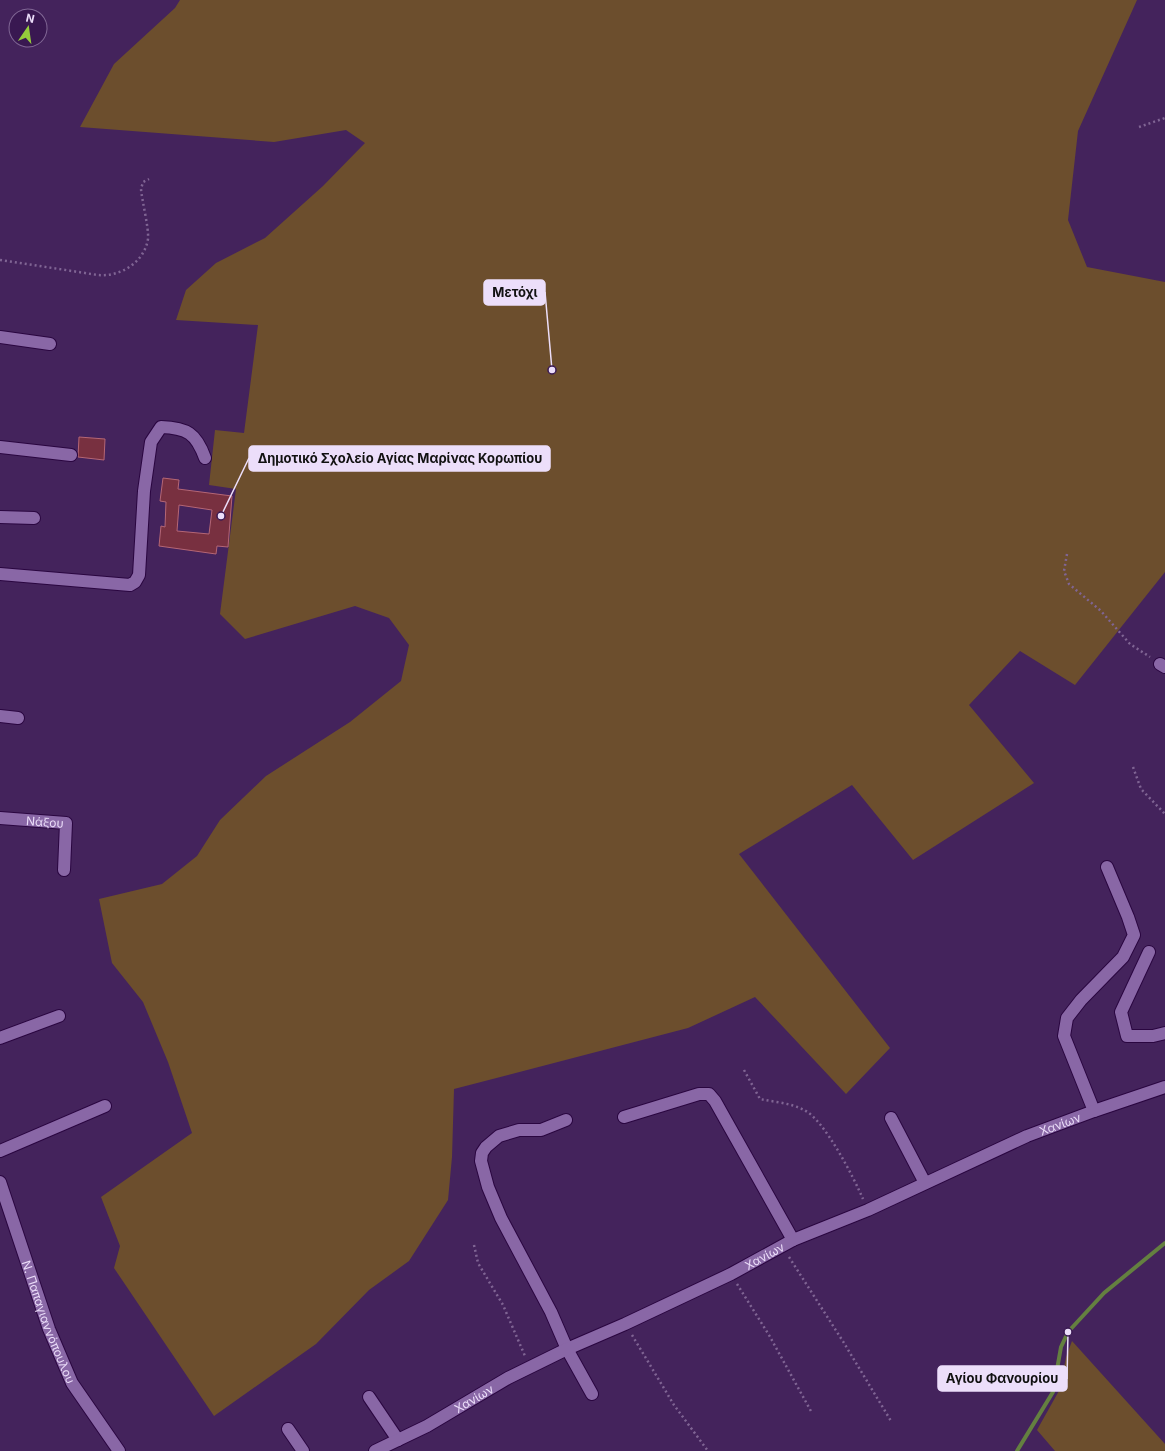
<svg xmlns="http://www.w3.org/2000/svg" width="1165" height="1451" font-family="Inter,sans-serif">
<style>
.green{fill:#6c4e2d}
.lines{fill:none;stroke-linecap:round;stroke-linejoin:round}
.stream{stroke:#648040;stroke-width:4}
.building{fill:#783040;stroke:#b56675;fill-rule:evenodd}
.minor-casing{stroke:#2a0640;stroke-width:14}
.path{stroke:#806594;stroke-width:2.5;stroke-dasharray:2 3;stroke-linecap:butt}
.minor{stroke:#8967a6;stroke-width:12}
.labels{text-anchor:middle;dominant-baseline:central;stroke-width:4;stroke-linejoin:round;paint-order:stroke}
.street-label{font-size:12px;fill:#ecdefa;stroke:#391851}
.leader{fill:none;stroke:#ecdefa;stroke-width:1.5}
.callout-dot{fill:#ecdefa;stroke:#391851;stroke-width:1.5}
.callout{fill:#ecdefa;stroke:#ecdefa;stroke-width:1.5}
.callout-label{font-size:13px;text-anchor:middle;font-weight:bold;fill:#111}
</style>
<rect width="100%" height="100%" fill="#44235c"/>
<!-- green -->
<g class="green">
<polygon points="180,0 1137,0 1078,131 1068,220 1087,267 1165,282 1165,572 1075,685 1020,651 969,705 1034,783 913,860 852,785 739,854 890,1048 846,1094 755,997 688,1028 454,1089 452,1157 448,1200 409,1261 369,1290 316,1344 214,1416 114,1268 120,1246 101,1197 192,1133 168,1062 143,1002 112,963 99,899 162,884 197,856 220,820 266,776 350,722 401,681 409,645 389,618 355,606 245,639 220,614 236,489 209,485 215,430 244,433 258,325 176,320 186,290 216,263 265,238 323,186 365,143 346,130 274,142 80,127 114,64 175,8"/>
<polygon points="1072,1341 1165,1444 1165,1451 1055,1451 1037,1430 1060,1389 1066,1357"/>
</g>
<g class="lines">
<!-- stream -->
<polyline class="stream" points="1017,1451 1053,1392 1061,1347 1068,1332 1104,1293 1165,1243"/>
</g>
<!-- building -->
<g class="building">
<polygon points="79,437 105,439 104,460 78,457"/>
<path d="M163,478L179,480L178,489L232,496L228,547L217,546L216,554L159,546L161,526L165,527L166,502L160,501ZM179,505L212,510L209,534L177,531Z"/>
</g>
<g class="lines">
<!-- minor casing -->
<g class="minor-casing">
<g id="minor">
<polyline points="0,337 50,344"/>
<polyline points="0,447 71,455"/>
<polyline points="0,517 34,518"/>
<path d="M0,574L130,585L135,582L139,575L144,491L151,442L161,427C187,428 196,433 205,458"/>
<polyline points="1160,664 1165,667"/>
<polyline points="0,716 18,718"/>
<path id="s1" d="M0,818L66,823L64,870"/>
<polyline points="1149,952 1121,1012 1127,1036 1153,1036 1165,1033"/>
<polyline points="0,1038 59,1016"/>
<polyline points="1094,1111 1064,1036 1067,1018 1081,1000 1123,957 1134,935 1128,917 1107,867"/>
<polyline points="624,1117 699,1094 709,1094 715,1101 793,1240"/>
<polyline points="891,1118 925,1183"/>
<polyline points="566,1120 541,1130 519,1130 499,1136 486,1147 482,1153 481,1161 488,1187 501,1218 551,1312 567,1349 592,1394"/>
<polyline points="0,1151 105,1106"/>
<path id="s2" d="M0,1182L49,1329L72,1383L119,1451"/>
<polyline points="369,1397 398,1440"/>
<polyline points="288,1429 303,1451"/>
<path id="s3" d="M375,1451L427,1426L508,1378L567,1349L625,1324L731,1274L793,1240L868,1210L1027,1136L1094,1111L1165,1087"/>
</g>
</g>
<!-- path -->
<g class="path">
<polyline points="1139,127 1165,118"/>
<path d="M0,260L98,275C120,277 144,263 148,239C149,228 142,201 141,189L143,182L149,179"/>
<polyline points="1067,554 1064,571 1069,584 1101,611 1130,644 1150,657"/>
<polyline points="1133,767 1141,789 1165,814"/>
<path d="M744,1070L760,1099C774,1102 791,1103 804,1110C824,1119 854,1178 863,1199"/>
<polyline points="474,1245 478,1263 503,1305 525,1356"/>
<polyline points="789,1257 844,1343 891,1421"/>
<polyline points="737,1284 769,1335 812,1413"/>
<polyline points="632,1335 674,1405 708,1451"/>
</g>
<!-- minor -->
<use href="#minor" class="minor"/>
</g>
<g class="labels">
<!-- street labels -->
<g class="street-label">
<text stroke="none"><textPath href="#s1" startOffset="45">Νάξου</textPath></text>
<text stroke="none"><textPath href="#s3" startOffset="760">Χανίων</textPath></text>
<text stroke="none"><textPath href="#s3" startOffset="436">Χανίων</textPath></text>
<text stroke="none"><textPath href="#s2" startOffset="148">Ν. Παπαγιαννόπουλου</textPath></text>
<text stroke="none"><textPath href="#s3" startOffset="112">Χανίων</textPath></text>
</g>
</g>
<!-- callouts -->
<path class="leader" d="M552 370L545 292M221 516L249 458M1068 1332L1067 1379"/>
<g class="callout-dot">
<circle cx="552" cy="370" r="4"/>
<circle cx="221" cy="516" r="4"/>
<circle cx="1068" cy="1332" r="4"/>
</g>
<g class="callout">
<rect x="484" y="280" width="61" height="25" rx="4"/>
<rect x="249" y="446" width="301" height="25" rx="4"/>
<rect x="938" y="1366" width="129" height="25" rx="4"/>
</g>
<g class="callout-label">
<text x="515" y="297">Μετόχι</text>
<text x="400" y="463">Δημοτικό Σχολείο Αγίας Μαρίνας Κορωπίου</text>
<text x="1002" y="1383">Αγίου Φανουρίου</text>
</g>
<!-- north arrow -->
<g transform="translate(28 28) rotate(13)"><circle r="19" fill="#391851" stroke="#816795"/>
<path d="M0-3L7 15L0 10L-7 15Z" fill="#95cc3b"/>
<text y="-6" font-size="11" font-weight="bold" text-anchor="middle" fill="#ecdefa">N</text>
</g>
</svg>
